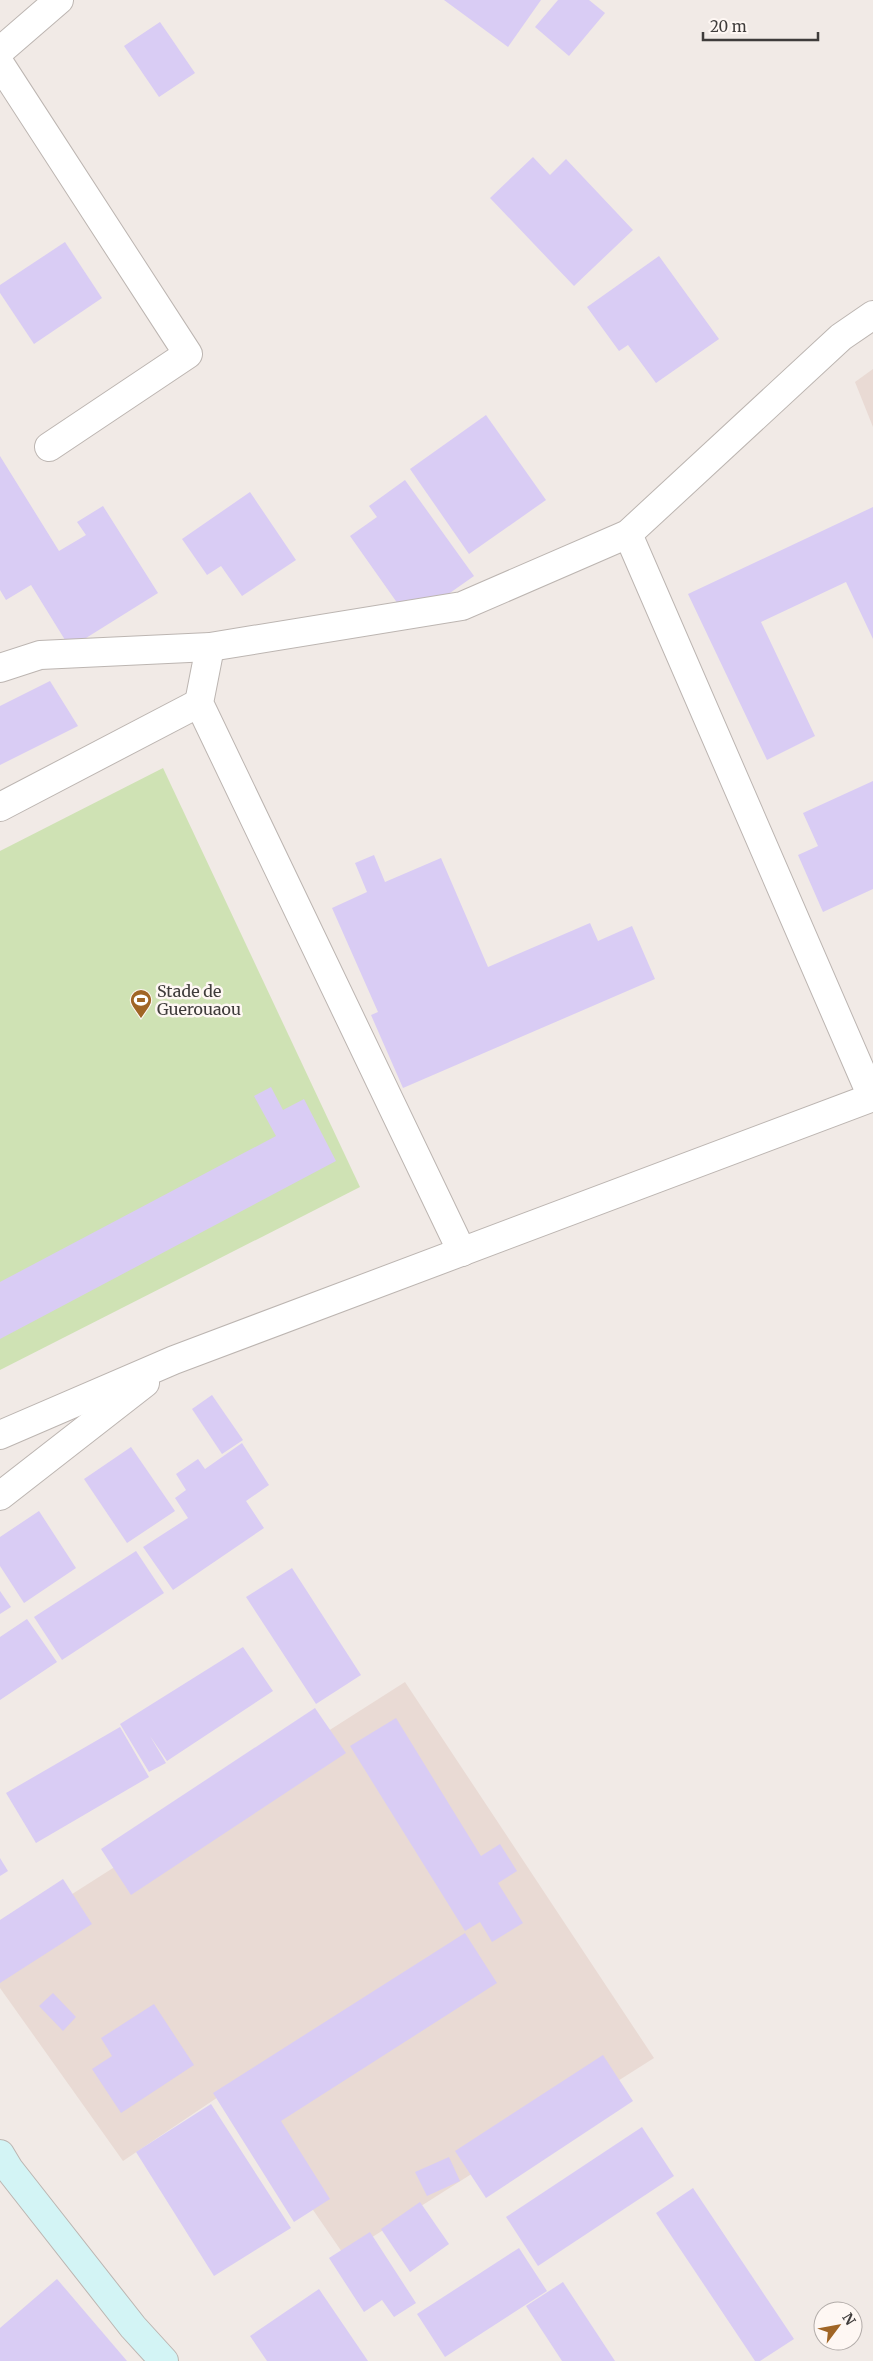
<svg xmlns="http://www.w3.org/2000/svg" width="873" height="2361" font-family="Merriweather,serif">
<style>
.built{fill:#e9dad4}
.green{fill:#cfe2b4}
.building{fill:#d9ccf4}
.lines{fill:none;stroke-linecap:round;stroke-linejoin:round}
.minor-casing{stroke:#bcb5b1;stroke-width:30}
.tertiary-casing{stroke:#bcb5b1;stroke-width:30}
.secondary-casing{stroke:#bcb5b1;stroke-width:30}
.minor{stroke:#fff;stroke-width:28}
.tertiary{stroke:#fff;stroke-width:28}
.secondary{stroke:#d3f4f5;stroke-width:28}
.labels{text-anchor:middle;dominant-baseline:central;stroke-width:5;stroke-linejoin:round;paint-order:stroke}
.poi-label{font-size:16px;fill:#3f3c3b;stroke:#fef7f3;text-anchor:start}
</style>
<rect width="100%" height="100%" fill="#f1eae6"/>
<!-- built -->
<g class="built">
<polygon points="873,369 873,427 855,382"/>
<polygon points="405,1682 654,2058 344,2255 230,2089 123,2161 0,1988 0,1940"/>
</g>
<!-- green -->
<polygon class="green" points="163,768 360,1187 0,1370 0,851"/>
<!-- building -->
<g class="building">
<polygon points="444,0 541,0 508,47"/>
<polygon points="558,0 589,0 605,13 569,56 535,27"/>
<polygon points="160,22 195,73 159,97 124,46"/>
<polygon points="533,157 550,175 566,159 633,230 574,286 490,198"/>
<polygon points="65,242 102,298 34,344 0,293 0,285"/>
<polygon points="659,256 719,339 656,383 628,345 619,351 587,307"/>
<polygon points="486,415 546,500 469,554 410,469"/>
<polygon points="0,456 59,551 86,535 77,522 103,506 158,593 70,648 31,585 6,600 0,590"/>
<polygon points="405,480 474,576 410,621 350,536 377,517 369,506"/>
<polygon points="250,492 296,560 242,596 221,566 207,575 182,539"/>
<polygon points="873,507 873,639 846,582 761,622 815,736 767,760 688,594"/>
<polygon points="50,681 78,726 0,765 0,706"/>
<polygon points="873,781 873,889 823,912 798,855 818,846 803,813"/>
<polygon points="374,855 385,882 441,858 488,967 590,923 598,941 632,926 655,979 403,1088 371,1015 378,1012 332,908 367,892 355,863"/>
<polygon points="271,1087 283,1110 304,1099 336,1161 0,1339 0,1282 276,1136 254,1096"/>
<polygon points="212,1395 243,1440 222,1454 192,1409"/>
<polygon points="242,1443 269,1485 246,1501 264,1528 173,1590 143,1547 188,1518 175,1498 186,1490 176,1474 198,1459 205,1469"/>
<polygon points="131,1447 175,1511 127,1543 84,1479"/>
<polygon points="39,1511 76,1568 24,1603 0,1566 0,1537"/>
<polygon points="136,1551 164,1593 62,1660 34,1617"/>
<polygon points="292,1568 361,1675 316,1704 246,1597"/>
<polygon points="0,1591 11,1607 0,1614"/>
<polygon points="27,1619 57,1662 0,1700 0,1637"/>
<polygon points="243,1647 273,1691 167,1761 150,1736 166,1763 149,1772 120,1724"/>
<polygon points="315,1708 346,1753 131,1895 101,1849"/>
<polygon points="396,1718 481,1856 500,1844 517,1871 498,1883 523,1923 492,1942 480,1922 465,1931 350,1746"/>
<polygon points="120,1727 149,1777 36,1843 6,1793"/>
<polygon points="0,1858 8,1871 0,1876"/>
<polygon points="63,1879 92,1924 0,1983 0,1920"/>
<polygon points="465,1933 497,1983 281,2121 330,2199 294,2222 213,2093"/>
<polygon points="53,1993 76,2017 63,2031 39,2006"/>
<polygon points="154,2004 194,2065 121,2113 92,2069 112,2056 101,2038"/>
<polygon points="603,2055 633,2101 486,2198 455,2151"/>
<polygon points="211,2104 291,2228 214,2276 136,2152"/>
<polygon points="642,2127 674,2176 538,2266 506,2217"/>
<polygon points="449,2157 460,2181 427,2196 415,2172"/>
<polygon points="693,2188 794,2339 760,2361 755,2361 656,2213"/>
<polygon points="420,2202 449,2244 410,2272 381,2229"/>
<polygon points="370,2232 416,2303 394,2317 382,2300 364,2312 329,2258"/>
<polygon points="519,2248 547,2291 445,2357 417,2314"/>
<polygon points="57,2279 127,2361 0,2361 0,2328"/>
<polygon points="563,2282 615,2361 562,2361 526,2306"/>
<polygon points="319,2289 368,2361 267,2361 250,2336"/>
</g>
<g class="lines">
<!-- minor casing -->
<g class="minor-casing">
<g id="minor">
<polyline points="0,51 59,0"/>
<polyline points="0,64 188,354 49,447"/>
<polyline points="628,534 872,1097"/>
<polyline points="210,647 199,703 462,1252"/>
<polyline points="0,668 40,655 210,647 462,606 628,534 841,337 873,315"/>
<polyline points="0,807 199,703"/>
</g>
</g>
<!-- tertiary casing -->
<g class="tertiary-casing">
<g id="tertiary">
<polyline points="0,1435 174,1360 873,1097"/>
<polyline points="0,1496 145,1383"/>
</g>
</g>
<!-- secondary casing -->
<g class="secondary-casing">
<polyline id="secondary" points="0,2154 9,2169 133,2327 164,2361"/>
</g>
<!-- minor -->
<use href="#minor" class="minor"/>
<!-- tertiary -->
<use href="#tertiary" class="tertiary"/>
<!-- secondary -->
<use href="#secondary" class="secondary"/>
</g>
<!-- icons -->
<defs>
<g id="stadium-pin" transform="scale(1.125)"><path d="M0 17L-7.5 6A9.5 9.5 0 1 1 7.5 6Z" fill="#a06525" stroke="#fef7f3"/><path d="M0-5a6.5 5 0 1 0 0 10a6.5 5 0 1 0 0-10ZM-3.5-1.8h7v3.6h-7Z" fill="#fff"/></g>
</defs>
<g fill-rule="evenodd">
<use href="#stadium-pin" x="141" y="1000"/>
</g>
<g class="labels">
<!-- poi labels -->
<g class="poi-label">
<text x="157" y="991">Stade de<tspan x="157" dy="18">Guerouaou</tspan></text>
</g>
</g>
<!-- north arrow -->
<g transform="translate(838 2326) rotate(58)"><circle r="24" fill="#fef7f3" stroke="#b2aca9"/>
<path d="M0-4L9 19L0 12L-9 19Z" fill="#a06525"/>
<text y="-8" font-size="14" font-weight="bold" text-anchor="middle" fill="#3f3c3b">N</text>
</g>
<!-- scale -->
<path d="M703 32v8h115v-8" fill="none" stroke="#3f3c3b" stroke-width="2.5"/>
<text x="710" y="32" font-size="15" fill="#3f3c3b" stroke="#fef7f3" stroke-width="4" paint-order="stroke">20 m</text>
</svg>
